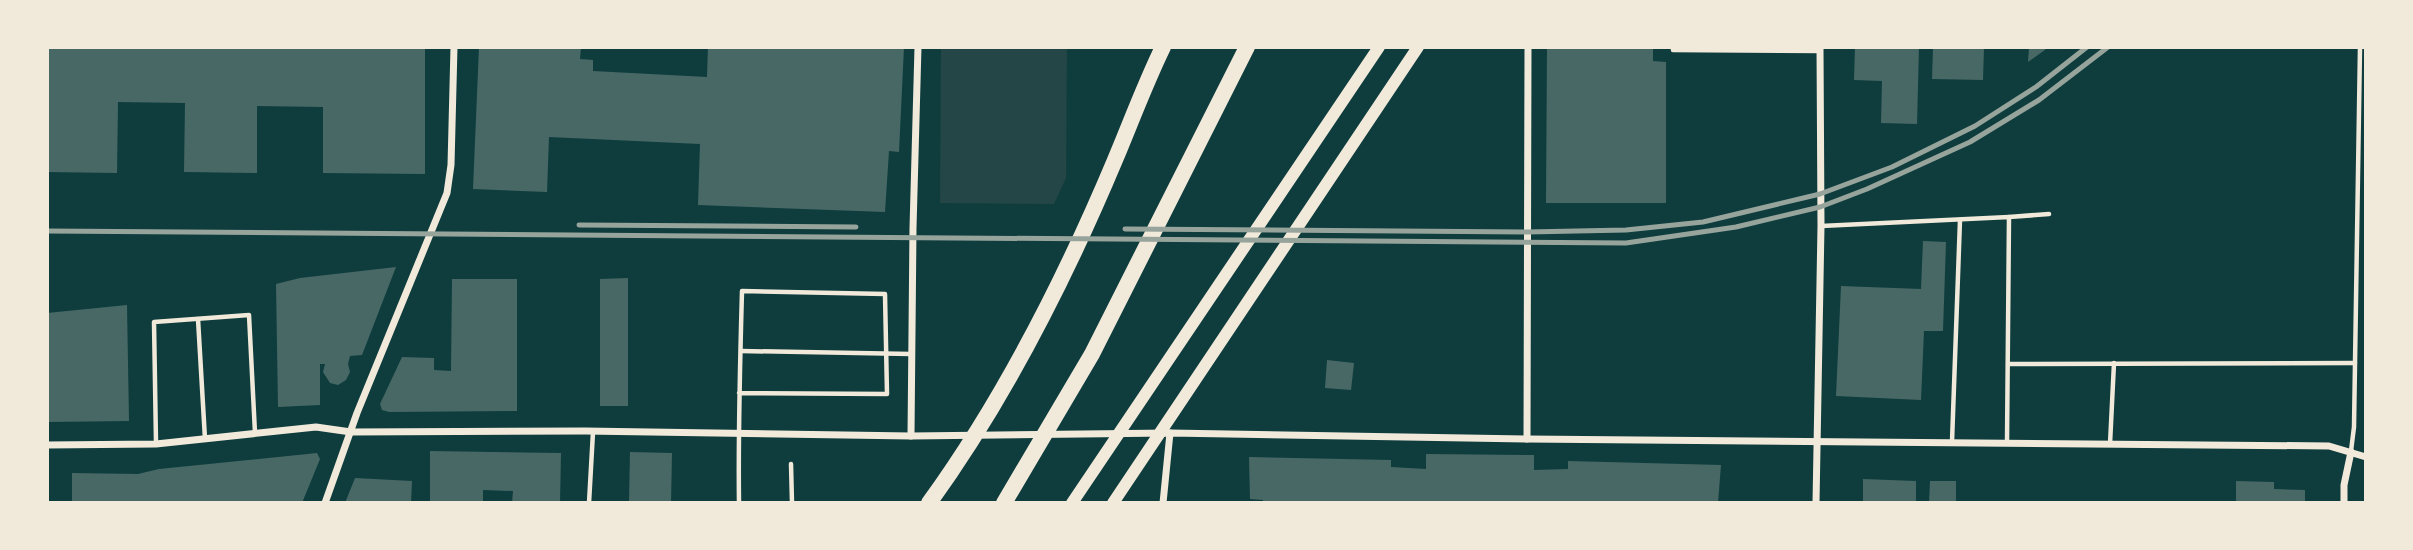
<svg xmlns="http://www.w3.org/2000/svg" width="2413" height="550" font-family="'Asap Condensed',sans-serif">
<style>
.green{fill:#244646}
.building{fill:#486865}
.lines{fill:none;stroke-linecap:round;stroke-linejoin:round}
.service{stroke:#f1e9da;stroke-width:4.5}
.minor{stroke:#f1e9da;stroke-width:7}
.primary{stroke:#f1e9da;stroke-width:12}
.motorway{stroke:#f1e9da;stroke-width:16}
.rail{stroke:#97a49c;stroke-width:5}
</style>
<rect width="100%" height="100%" fill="#0f3d3e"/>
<!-- green -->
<polygon class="green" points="941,47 1067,47 1066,178 1054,204 940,203"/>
<!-- building -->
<g class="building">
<polygon points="47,47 425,47 425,174 323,173 323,107 257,106 257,173 184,172 185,103 118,102 117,173 47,172"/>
<polygon points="479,47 581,47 580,59 593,60 593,71 707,77 708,47 904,47 899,152 889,151 885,212 698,205 700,144 549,137 547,192 473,189"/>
<polygon points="1547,47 1653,47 1653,61 1666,62 1666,203 1546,203"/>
<polygon points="1855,47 1919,47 1917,124 1881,123 1882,81 1854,80"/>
<polygon points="1933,47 1984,47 1983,80 1932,79"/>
<polygon points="2029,47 2049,47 2028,62"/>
<polygon points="1923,241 1946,242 1943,331 1924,331 1921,400 1836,396 1841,286 1921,289"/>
<polygon points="396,267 362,355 350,356 348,364 350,372 346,380 338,385 330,383 323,372 325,364 320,364 320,405 278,407 276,284 300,278"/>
<polygon points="628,278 628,406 600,406 600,279"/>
<polygon points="452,279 517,279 517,411 389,412 382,410 380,404 402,357 434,358 434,370 451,371"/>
<polygon points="127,305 129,421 47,422 47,313"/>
<polygon points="1327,360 1354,363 1351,390 1325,388"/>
<polygon points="430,451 561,453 560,503 512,503 513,491 483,490 483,503 430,503"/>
<polygon points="630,452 672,453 671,503 629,503"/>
<polygon points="317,453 320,459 302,503 72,503 72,473 138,474 159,469"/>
<polygon points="1426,454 1534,455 1534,470 1568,469 1568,461 1721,465 1718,503 1263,503 1263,500 1250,499 1249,457 1391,460 1391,467 1426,469"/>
<polygon points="355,478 412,481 411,503 345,503"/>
<polygon points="1863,479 1916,481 1916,503 1863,503"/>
<polygon points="1930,481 1956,481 1956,503 1929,503"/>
<polygon points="2236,481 2274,482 2274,489 2305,490 2305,503 2236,503"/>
</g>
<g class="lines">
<!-- service -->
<g class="service">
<polyline points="1673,47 1673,50 1820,51"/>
<polyline points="2009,217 2049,214"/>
<polyline points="1821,226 2009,217 2007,443"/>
<polyline points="198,319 205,439"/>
<polyline points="741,351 911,354"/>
<polyline points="2008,364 2355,363"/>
<polyline points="1952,442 1960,220"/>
<polyline points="156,443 154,322 249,315 255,433"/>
<polyline points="2110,444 2114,363"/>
<polyline points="2351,451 2354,427 2360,47"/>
<polyline points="791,464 792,503"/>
<polyline points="589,503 593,432"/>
<path d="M739,503C738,432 740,362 742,291L885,294L887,394L739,393"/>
</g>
<!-- minor -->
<g class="minor">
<polyline points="911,436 913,228 918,47"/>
<polyline points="1527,439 1528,47"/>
<polyline points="47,445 156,444 316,427 351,432 585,431 911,436 1170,433 1527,439 2329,446 2366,457"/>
<polyline points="325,503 357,413 447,193 451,165 454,47"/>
<polyline points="1163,503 1170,433"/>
<polyline points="1816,503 1821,226 1820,47"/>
<polyline points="2344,503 2344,485 2351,452"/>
</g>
<!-- primary -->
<g class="primary">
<polyline points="1072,503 1379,47"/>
<polyline points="1113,503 1418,47"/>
</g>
<!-- motorway -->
<g class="motorway">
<path d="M929,503C1005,398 1065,279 1115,160C1131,122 1145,84 1163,47"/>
<polyline points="1004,503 1092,354 1247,47"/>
</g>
<!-- rail -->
<g class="rail">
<polyline points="579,225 856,227"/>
<polyline points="1125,229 1527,232 1626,230 1703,222 1820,194 1892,167 1975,126 2036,87 2087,47"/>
<polyline points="47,231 1626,243 1736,227 1820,207 1867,189 1970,142 2039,100 2108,47"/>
</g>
</g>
<!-- border -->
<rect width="2413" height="550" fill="none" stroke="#f1e9da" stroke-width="98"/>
</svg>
